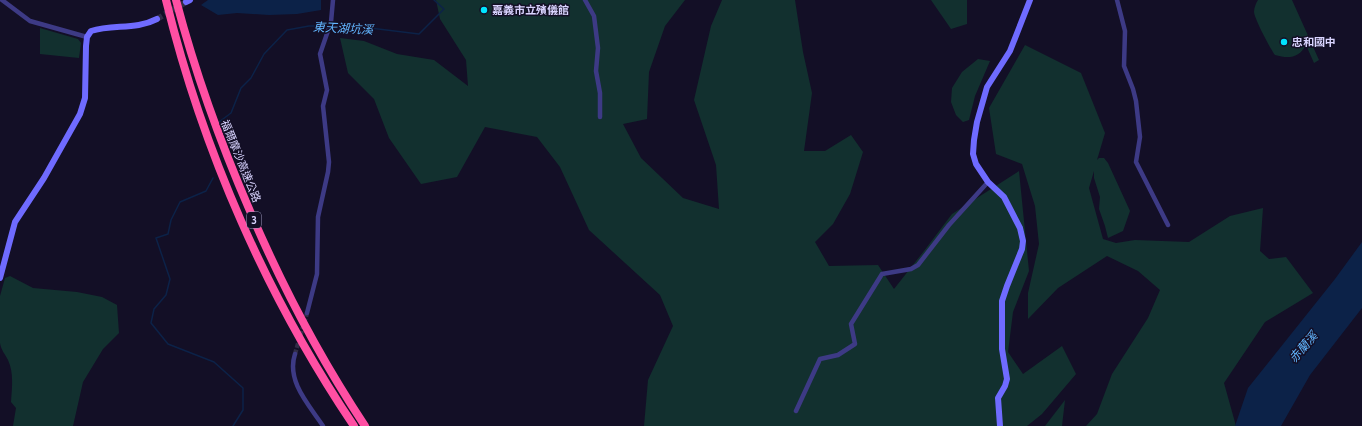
<svg xmlns="http://www.w3.org/2000/svg" width="1362" height="426" font-family="Ubuntu,'Noto Sans TC',sans-serif">
<style>
.green{fill:#12302f}
.water{fill:#0c2248}
.lines{fill:none;stroke-linecap:round;stroke-linejoin:round}
.stream{stroke:#0c2248;stroke-width:1.5}
.street-tunnel{stroke:#312d47;stroke-width:4.5;stroke-dasharray:4.5 2;stroke-linecap:butt}
.secondary-tunnel{stroke:#312d47;stroke-width:6;stroke-dasharray:6 3;stroke-linecap:butt}
.street{stroke:#3d3a85;stroke-width:4.5}
.secondary{stroke:#6f6bff;stroke-width:6}
.highway{stroke:#ff4fa3;stroke-width:8}
.poi-dot{fill:#00e5ff;stroke:#130f26;stroke-width:1.5}
.labels{text-anchor:middle;dominant-baseline:central;stroke-width:3;stroke-linejoin:round;paint-order:stroke}
.shield{fill:#130f26;stroke:#9e99be;stroke-width:1}
.shield-label{font-size:10px;font-weight:bold;fill:#d9d4ff}
.poi-label{font-size:11px;font-weight:bold;fill:#d9d4ff;stroke:#130f26;text-anchor:start}
.street-label{font-size:11px;fill:#d9d4ff;stroke:#130f26}
.water-label{font-size:12px;font-style:italic;fill:#62b6ff;stroke:#130f26}
</style>
<rect width="100%" height="100%" fill="#130f26"/>
<!-- green -->
<g class="green">
<polygon points="436,0 685,0 665,26 649,72 647,119 623,124 641,158 683,198 719,209 716,165 694,100 711,26 722,0 795,0 803,52 812,93 804,151 825,151 851,135 863,152 850,194 833,224 815,242 829,266 878,265 894,289 924,251 952,214 1019,171 1029,271 1013,312 1008,352 1023,374 1062,346 1076,374 1042,414 1027,426 644,426 648,380 673,326 660,295 589,230 560,167 537,137 485,127 457,177 421,184 389,138 374,99 348,73 340,38 364,41 397,54 434,60 468,86 466,60 440,19"/>
<polygon points="931,0 967,0 967,24 951,29"/>
<path d="M1258,0H1292L1319,60L1314,63L1306,45C1299,58 1289,59 1275,55C1270,48 1255,20 1254,12C1254,8 1256,3 1258,0Z"/>
<polygon points="40,28 78,39 81,43 79,58 40,54"/>
<polygon points="1025,45 1081,73 1105,133 1097,160 1099,158 1104,158 1108,163 1130,211 1123,231 1108,238 1105,226 1099,209 1100,197 1094,178 1094,171 1089,188 1103,239 1116,243 1135,240 1189,242 1230,216 1263,208 1260,251 1269,259 1286,257 1313,293 1265,322 1224,383 1236,426 1086,426 1097,414 1112,374 1148,318 1160,290 1138,271 1107,256 1058,288 1028,319 1028,293 1039,244 1035,206 1022,164 996,154 989,108"/>
<polygon points="978,59 990,61 975,96 969,120 963,122 956,115 951,102 952,88 962,72"/>
<path d="M10,276L33,288L77,292L102,297L117,305L119,333L103,349L83,382L73,426H13L16,408L11,402C12,388 14,373 8,360C5,354 1,350 0,343V296L5,278Z"/>
<polygon points="1065,400 1062,426 1045,426"/>
</g>
<!-- water -->
<g class="water">
<polygon points="208,0 321,0 321,10 297,14 269,15 237,13 218,15 201,5"/>
<polygon points="1362,242 1362,308 1310,375 1281,426 1235,426 1248,388 1335,279"/>
</g>
<g class="lines">
<!-- stream -->
<g class="stream">
<polyline points="332,26 362,27 419,34 444,9 434,0"/>
<polyline points="219,122 231,113 241,88 251,78 264,54 287,30 309,26 328,26"/>
<polyline points="213,178 206,191 180,202 171,220 168,234 156,238 170,279 166,295 154,309 151,323 168,344 214,362 243,388 243,410 233,426"/>
</g>
<!-- street-tunnel -->
<polyline class="street-tunnel" points="295,354 307,313"/>
<!-- secondary-tunnel -->
<polyline class="secondary-tunnel" points="157,19 186,2"/>
<!-- street -->
<g class="street">
<polyline points="2,0 30,21 87,37"/>
<polyline points="585,0 594,16 598,48 596,71 600,93 600,117"/>
<polyline points="1117,0 1125,31 1124,66 1133,89 1136,101 1140,137 1136,162 1168,225"/>
<polyline points="307,313 317,274 318,217 328,172 329,162 323,106 327,90 320,54 331,22 333,0"/>
<path d="M295,354C286,381 309,405 323,426"/>
<polyline points="796,411 820,359 838,355 855,344 851,324 882,274 911,269 918,265 949,225 988,182"/>
</g>
<!-- secondary -->
<g class="secondary">
<polyline points="186,2 190,0"/>
<path d="M0,278L15,222L44,178L80,114L85,98L86,46L87,37L91,31C113,24 136,30 157,19"/>
<polyline points="1000,426 998,398 1005,386 1007,379 1002,349 1002,301 1007,286 1022,249 1023,241 1020,228 1004,197 988,182 976,164 973,154 974,140 977,122 987,87 1010,51 1030,0"/>
</g>
<!-- highway -->
<g class="highway">
<path d="M166,0C203,151 267,297 354,426"/>
<path d="M176,0C195,72 220,142 250,211C282,286 320,358 365,426"/>
</g>
</g>
<!-- markers -->
<g class="poi-dot">
<circle cx="484" cy="10" r="4"/>
<circle cx="1284" cy="42" r="4"/>
</g>
<g class="labels">
<!-- shield labels -->
<rect class="shield" x="247" y="212" width="14" height="16" rx="3"/>
<g class="shield-label">
<text x="254" y="220">3</text>
</g>
<!-- poi labels -->
<g class="poi-label">
<text x="492" y="10">嘉義市立殯儀館</text>
<text x="1292" y="42">忠和國中</text>
</g>
<!-- street labels -->
<g class="street-label">
<text transform="translate(241 161) rotate(68)">福爾摩沙高速公路</text>
</g>
<!-- water labels -->
<g class="water-label">
<text transform="translate(343 28) rotate(3)">東天湖坑溪</text>
<text transform="translate(1303 347) rotate(-49)">赤蘭溪</text>
</g>
</g>
</svg>
